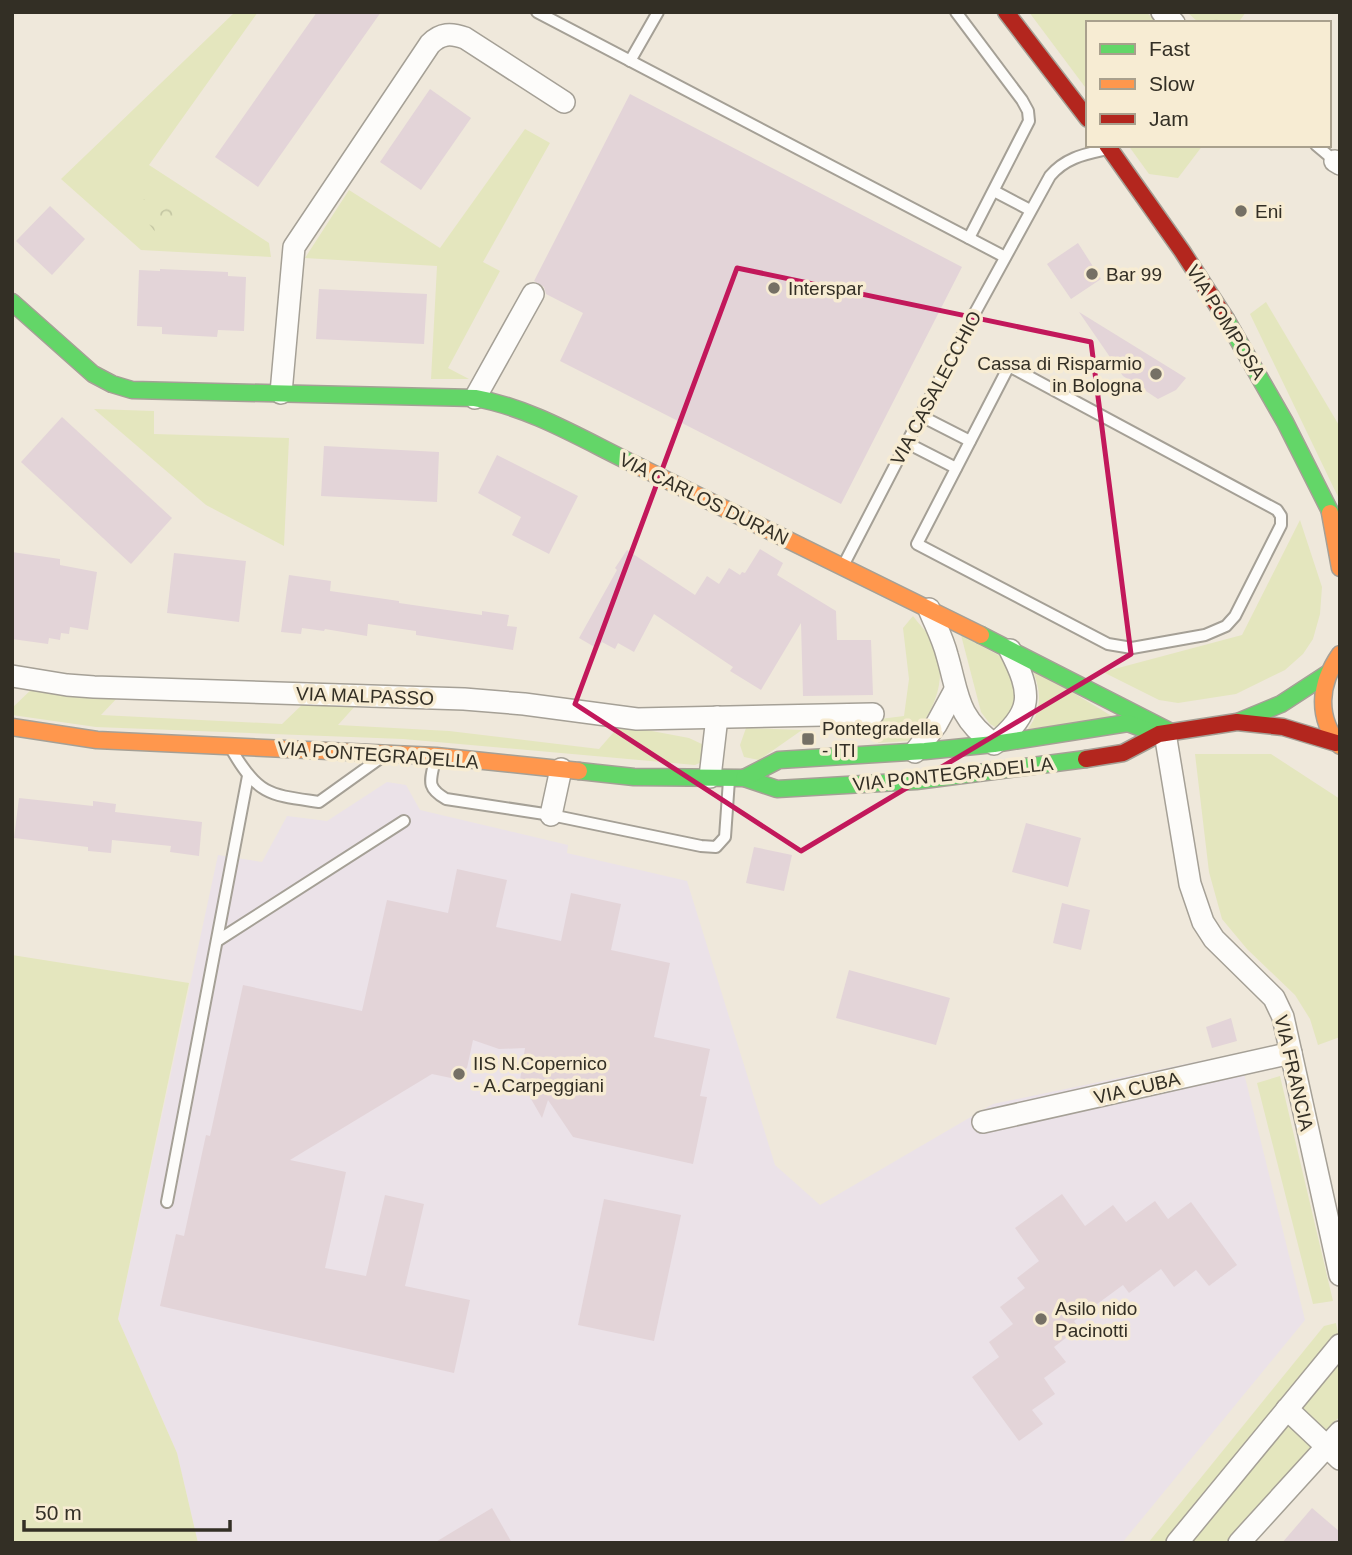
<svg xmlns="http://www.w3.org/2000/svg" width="1352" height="1555" font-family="Helvetica,sans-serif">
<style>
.education{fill:#ebe2e8}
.green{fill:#e4e6be}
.forest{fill:url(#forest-crowns)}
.building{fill:#e3d4d8}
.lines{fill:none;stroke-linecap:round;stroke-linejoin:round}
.lane-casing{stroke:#a5a096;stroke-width:14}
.street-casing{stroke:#a5a096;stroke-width:24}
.fast-casing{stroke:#a5a096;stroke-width:19}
.slow-casing{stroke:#a5a096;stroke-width:19}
.jam-casing{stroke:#a5a096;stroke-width:19}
.lane{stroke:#fdfcfa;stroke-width:10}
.street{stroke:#fdfcfa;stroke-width:21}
.fast{stroke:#63d668;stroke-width:16}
.slow{stroke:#ff974d;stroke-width:16}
.jam{stroke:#b3261e;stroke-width:16}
.marked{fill:none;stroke:#c2185b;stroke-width:5;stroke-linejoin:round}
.poi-dot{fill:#757065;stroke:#f7ecd3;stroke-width:2.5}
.labels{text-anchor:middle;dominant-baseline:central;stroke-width:7;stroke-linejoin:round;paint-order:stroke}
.poi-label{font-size:19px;fill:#332f25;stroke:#f7ecd3;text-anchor:start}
.street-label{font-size:19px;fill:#332f25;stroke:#f7ecd3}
</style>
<defs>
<pattern id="forest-crowns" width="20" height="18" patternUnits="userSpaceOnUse" patternTransform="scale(1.75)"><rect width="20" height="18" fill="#e4e6be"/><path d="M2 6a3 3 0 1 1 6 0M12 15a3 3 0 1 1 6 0" fill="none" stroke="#c4c6a3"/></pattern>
</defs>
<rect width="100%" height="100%" fill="#efe8db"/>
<!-- education -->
<polygon class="education" points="387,782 406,785 420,810 568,845 567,853 687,881 775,1165 820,1205 993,1104 1239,1053 1305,1320 1122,1543 198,1543 177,1453 118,1319 218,855 262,862 287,816 327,821"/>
<!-- green -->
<g class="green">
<polygon points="235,12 258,12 149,165 269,243 271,257 141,250 61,179"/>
<polygon points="1029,12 1146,12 1158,23 1088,23 1088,91"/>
<polygon points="525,129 550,143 483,262 500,271 448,368 469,379 431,379 437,266 305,258 349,190 440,248"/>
<polygon points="1128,145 1203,145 1178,178 1149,174"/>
<polygon points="1266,302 1340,427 1340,501 1250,314"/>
<polygon points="94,409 154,411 154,434 289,438 284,546 206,505"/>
<polygon points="1300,520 1322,587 1320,614 1313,639 1303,654 1285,670 1236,694 1178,703 1159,700 1103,672 1242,635"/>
<path d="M913,616C918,623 925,630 930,637C952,674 935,713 908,741L878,743L880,719L904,716L909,679L903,628Z"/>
<polygon points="961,635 1000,656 1012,673 1018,690 1017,715 1004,732 990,724 981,712"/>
<path d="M1032,668L1115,718L1028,729C1043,709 1041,691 1032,668Z"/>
<polygon points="34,687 119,696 101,715 282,724 305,702 356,705 338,725 449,731 599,749 620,725 689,738 704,745 702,762 695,765 403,739 96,727 12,715 12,708"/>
<polygon points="746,728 802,730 759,760 744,757 740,745"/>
<polygon points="1195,754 1271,754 1340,799 1340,1037 1318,1045 1310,1019 1295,995 1247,949 1222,919 1209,872"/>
<polygon points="12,955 189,983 118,1319 177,1453 198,1543 12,1543"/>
<polygon points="1280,1076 1333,1301 1313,1304 1257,1083"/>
<polygon points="1336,1323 1339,1338 1170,1543 1148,1543 1324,1326"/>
<polygon points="1340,1359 1340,1416 1326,1431 1301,1407"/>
<polygon points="1286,1421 1313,1446 1226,1543 1186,1543"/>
</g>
<!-- forest -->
<g class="forest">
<polygon points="1187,12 1246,12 1238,23 1199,23"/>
<polygon points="145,199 157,214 170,206 180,218 157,234 133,205"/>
</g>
<!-- building -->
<g class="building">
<polygon points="317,12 381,12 258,187 215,157"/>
<polygon points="430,89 471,118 421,190 380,162"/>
<polygon points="630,94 962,267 841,504 560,361 583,313 546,294 544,287 534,281"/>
<polygon points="50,206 85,239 52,275 16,241"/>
<polygon points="1078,243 1101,279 1071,299 1047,264"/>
<polygon points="160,269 228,272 228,276 246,277 244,331 218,330 217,337 162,334 162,327 137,326 139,270 160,271"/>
<polygon points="319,289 427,294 424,344 316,339"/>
<polygon points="1079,312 1186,378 1176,390 1158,399 1123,376"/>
<polygon points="62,417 172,518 131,564 21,462"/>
<polygon points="324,446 439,452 437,502 321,496"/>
<polygon points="497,455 578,496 549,554 512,535 521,517 478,493"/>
<polygon points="760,549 783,563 777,575 836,611 837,640 871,640 873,695 803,696 801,623 761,690 730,671 733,667 654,614 634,652 618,643 615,649 602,642 598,649 579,638 617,570 615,568 627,550 695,595 707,576 719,584 729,568 740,575 742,572 745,573"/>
<polygon points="12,552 60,559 60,565 97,572 88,630 70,627 69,634 61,633 60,640 49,638 48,644 12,639"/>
<polygon points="174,553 246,561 239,622 167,613"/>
<polygon points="289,575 331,581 330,591 399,601 399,603 482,615 482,611 509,615 507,626 517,627 513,650 416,635 416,631 368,624 367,636 325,629 324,631 302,628 301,634 281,632"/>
<polygon points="19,798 93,806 93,801 116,804 115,812 202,822 199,856 170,852 171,846 112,840 111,853 88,851 88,847 14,838"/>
<polygon points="1026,823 1081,838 1068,887 1012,872"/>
<polygon points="754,847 792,855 784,891 746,883"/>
<polygon points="457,869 507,880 496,927 561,941 571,893 621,904 611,950 670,963 654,1037 710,1049 700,1096 707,1097 693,1164 573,1137 548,1100 542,1118 520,1080 525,1048 499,1049 473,1040 467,1068 451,1078 432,1074 290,1160 346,1172 325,1268 366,1276 385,1195 424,1204 405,1286 470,1300 454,1373 160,1306 176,1234 184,1236 206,1135 210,1136 243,985 362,1011 387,900 448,913"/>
<polygon points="1062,903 1090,910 1081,950 1053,943"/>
<polygon points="849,970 950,998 936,1045 836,1018"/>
<polygon points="1231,1018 1237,1041 1212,1048 1206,1027"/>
<polygon points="1062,1194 1085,1226 1113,1205 1126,1222 1155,1201 1168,1219 1191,1202 1237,1265 1209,1286 1196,1270 1174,1287 1161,1269 1129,1293 1123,1285 1074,1321 1079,1328 1054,1347 1066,1362 1044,1378 1055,1394 1032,1410 1043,1424 1019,1441 972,1377 999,1357 989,1342 1013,1324 1000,1307 1025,1288 1017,1278 1039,1261 1015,1228"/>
<polygon points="604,1199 681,1215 654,1341 578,1325"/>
<polygon points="492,1508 512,1543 434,1543"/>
<polygon points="1312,1508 1340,1532 1340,1543 1282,1543"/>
</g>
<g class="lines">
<!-- lane casing -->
<g class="lane-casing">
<g id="lane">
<polyline points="537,12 1005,257"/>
<polyline points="956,12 1022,100 1028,111 1029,121 969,238"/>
<polyline points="630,61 658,12"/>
<polyline points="1316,145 1335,161"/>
<polyline points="994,191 1030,210"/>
<polygon points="1009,366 1277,510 1281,516 1281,525 1235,616 1226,626 1205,635 1132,648 1108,644 917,544"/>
<polyline points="921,416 970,441"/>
<polyline points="907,443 956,468"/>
<path d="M844,564L960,340L1050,176C1066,157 1086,154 1108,149"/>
<path d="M233,752C259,796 271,795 319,802L379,759"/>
<path d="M435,759C431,780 425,787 446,799L551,815L701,846L716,847L725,837L729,780"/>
<polyline points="217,941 404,821"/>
<polyline points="167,1202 248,776"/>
</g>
</g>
<!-- street casing -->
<g class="street-casing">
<g id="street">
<polyline points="1162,12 1174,23"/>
<polyline points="1335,161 1340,164"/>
<path d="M281,393L294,247L430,44C441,33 451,33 465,38L564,102"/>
<polyline points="475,398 533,294"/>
<path d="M929,609C935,624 943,639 947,655C959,696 956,716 994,744C1034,712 1032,693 1010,650"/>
<polyline points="12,676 67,685 94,687 464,699 524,704 637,719 873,714"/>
<polyline points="1165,733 1190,884 1203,922 1214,939 1274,998 1283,1017 1340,1275"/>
<polyline points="915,752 936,725 955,690"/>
<polyline points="710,777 717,717"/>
<polyline points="551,815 561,769"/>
<polyline points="983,1122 1291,1053"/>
<polyline points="1287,1409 1340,1459"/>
<polyline points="1177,1543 1340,1345"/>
<polyline points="1239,1543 1340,1432"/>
</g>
</g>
<!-- fast casing -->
<g class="fast-casing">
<g id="fast">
<path d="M12,302L93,374L112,384L132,390L475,398C533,408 587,442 640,467"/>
<polyline points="1226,319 1285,422 1340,531"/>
<polyline points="981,635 1171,732"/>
<polyline points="1240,721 1281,704 1327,674"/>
<polyline points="579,771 634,777 744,778 777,789 916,781 1086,759"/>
<polyline points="744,778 779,760 925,751 994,744 1128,723 1152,732"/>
</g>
</g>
<!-- slow casing -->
<g class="slow-casing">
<g id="slow">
<polyline points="640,467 981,635"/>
<polyline points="1330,513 1340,568"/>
<path d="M1340,654C1319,684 1316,717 1340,746"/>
<polyline points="12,727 97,740 436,756 579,771"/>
</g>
</g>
<!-- jam casing -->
<g class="jam-casing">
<g id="jam">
<polyline points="1006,12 1088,119"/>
<polyline points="1107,145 1182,251 1226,319"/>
<polyline points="1086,759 1123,753 1159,734 1237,722 1283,727 1336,743"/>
</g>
</g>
<!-- lane -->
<use href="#lane" class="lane"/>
<!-- street -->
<use href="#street" class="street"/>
<!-- fast -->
<use href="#fast" class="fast"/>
<!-- slow -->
<use href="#slow" class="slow"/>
<!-- jam -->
<use href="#jam" class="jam"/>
</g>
<!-- marked area -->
<path class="marked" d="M737,268L1091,342L1131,654L801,851L575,704Z"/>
<!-- markers -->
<g class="poi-dot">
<circle cx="1241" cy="211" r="7"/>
<circle cx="1092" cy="274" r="7"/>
<circle cx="774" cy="288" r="7"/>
<circle cx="1156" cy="374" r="7"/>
<rect x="801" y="732" width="14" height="14" rx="3.5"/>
<circle cx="459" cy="1074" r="7"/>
<circle cx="1041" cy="1319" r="7"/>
</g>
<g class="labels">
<!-- poi labels -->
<g class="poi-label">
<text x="1255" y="211">Eni</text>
<text x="1106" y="274">Bar 99</text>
<text x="788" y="288">Interspar</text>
<text x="1142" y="363" text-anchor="end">Cassa di Risparmio<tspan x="1142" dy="22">in Bologna</tspan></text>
<text x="822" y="728">Pontegradella<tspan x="822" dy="22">- ITI</tspan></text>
<text x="473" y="1063">IIS N.Copernico<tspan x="473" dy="22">- A.Carpeggiani</tspan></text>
<text x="1055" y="1308">Asilo nido<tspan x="1055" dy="22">Pacinotti</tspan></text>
</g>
<!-- street labels -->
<g class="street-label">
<text transform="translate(1226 322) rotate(58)">VIA POMPOSA</text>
<text transform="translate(936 388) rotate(-62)">VIA CASALECCHIO</text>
<text transform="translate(704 499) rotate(26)">VIA CARLOS DURAN</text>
<text transform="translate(365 696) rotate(2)">VIA MALPASSO</text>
<text transform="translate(378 755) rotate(4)">VIA PONTEGRADELLA</text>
<text transform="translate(953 774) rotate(-6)">VIA PONTEGRADELLA</text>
<text transform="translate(1294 1073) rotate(77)">VIA FRANCIA</text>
<text transform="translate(1137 1088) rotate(-13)">VIA CUBA</text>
</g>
</g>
<!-- border -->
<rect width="1352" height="1555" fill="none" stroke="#332f25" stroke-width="28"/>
<!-- legend -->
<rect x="1086" y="21" width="245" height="126" fill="#f7ecd3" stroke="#a9a08d" stroke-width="2"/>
<rect x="1100" y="44" width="35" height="10" fill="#63d668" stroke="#a9a08d" stroke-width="2"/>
<text x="1149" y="56" font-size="21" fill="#332f25">Fast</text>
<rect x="1100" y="79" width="35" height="10" fill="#ff974d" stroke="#a9a08d" stroke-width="2"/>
<text x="1149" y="91" font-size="21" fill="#332f25">Slow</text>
<rect x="1100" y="114" width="35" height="10" fill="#b3261e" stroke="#a9a08d" stroke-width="2"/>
<text x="1149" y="126" font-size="21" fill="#332f25">Jam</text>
<!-- scale -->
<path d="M24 1520v10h206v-10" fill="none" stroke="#332f25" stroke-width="3.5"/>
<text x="35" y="1520" font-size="21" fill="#332f25" stroke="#f7ecd3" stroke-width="5" paint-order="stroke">50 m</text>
</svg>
